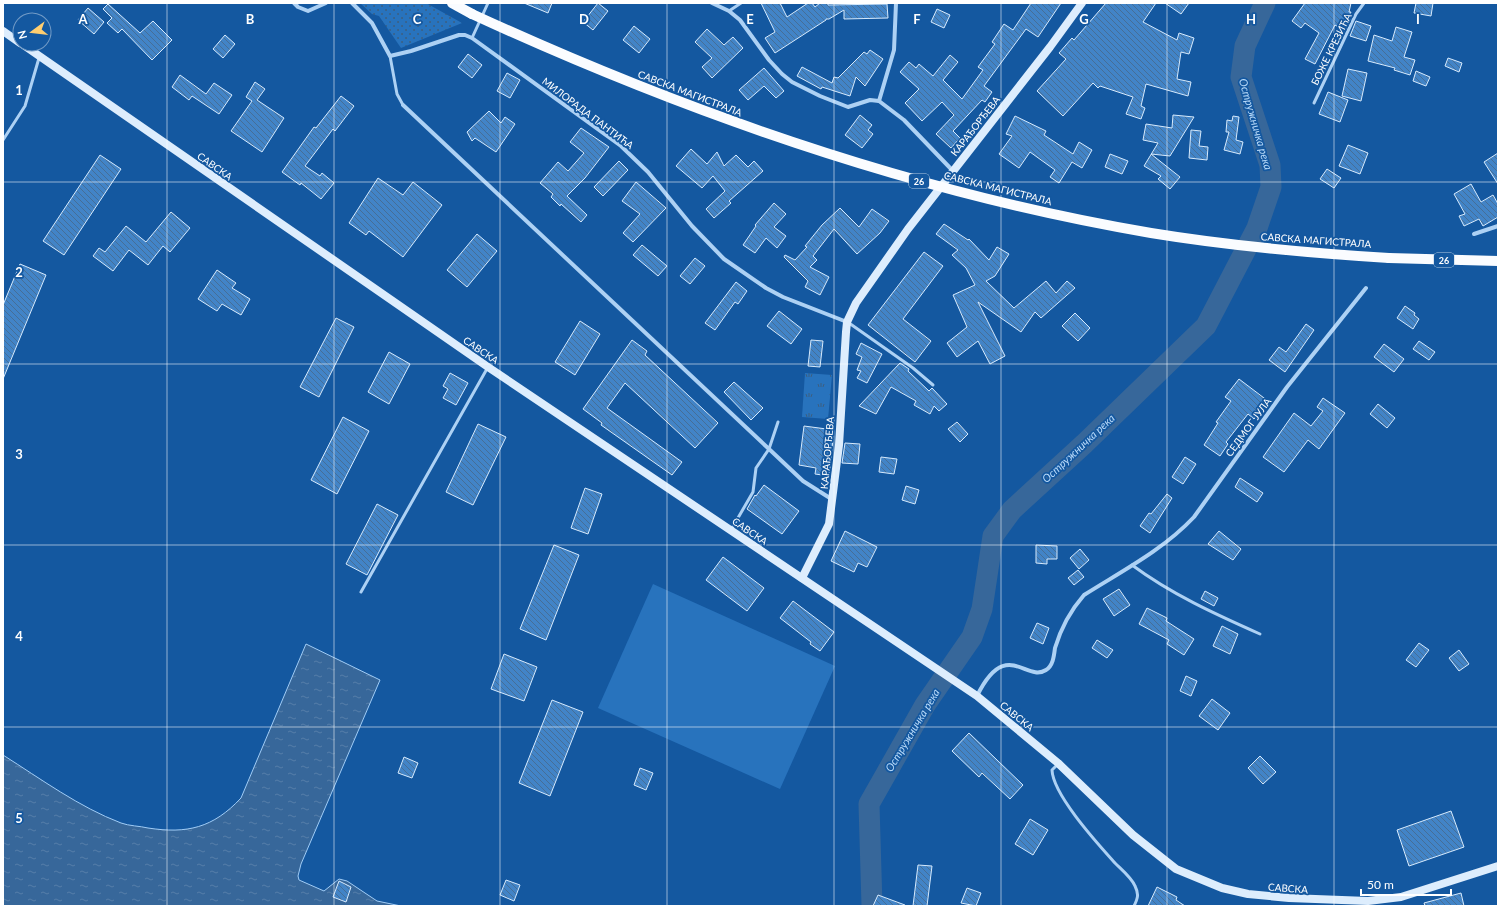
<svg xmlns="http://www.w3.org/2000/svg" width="1501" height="909" font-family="Lato,sans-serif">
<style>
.grass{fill:url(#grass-dots)}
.park{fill:url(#park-tufts)}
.pitch{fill:#2873bd}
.water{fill:url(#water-ripples);stroke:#a0ccf6}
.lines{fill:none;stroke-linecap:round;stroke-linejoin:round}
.river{stroke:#37679a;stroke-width:21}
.building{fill:url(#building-back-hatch);stroke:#d6eafd}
.lane{stroke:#add1f4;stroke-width:3}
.street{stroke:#add1f4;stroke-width:4}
.secondary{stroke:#ddedfd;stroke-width:8}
.primary{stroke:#fafcff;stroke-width:10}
.primary-bridge{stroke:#fafcff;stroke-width:10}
.grid{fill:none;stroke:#fff;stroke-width:1;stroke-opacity:0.55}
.labels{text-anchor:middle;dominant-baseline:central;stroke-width:3.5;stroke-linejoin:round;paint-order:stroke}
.shield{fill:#1458a0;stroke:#b8cde2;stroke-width:1}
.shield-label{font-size:9px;font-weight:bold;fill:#fff}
.street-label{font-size:10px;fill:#fff;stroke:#1458a0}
.water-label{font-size:11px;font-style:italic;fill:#badbfa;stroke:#1458a0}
.grid-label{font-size:13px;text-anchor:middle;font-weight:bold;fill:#fff;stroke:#1458a0;stroke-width:3.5;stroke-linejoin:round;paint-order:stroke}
</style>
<defs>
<pattern id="grass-dots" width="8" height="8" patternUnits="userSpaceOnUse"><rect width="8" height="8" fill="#2873bd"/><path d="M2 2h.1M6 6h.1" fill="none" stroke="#3c5e7f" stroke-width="1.8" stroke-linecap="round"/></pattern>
<pattern id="park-tufts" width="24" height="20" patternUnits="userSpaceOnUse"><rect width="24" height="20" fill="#2873bd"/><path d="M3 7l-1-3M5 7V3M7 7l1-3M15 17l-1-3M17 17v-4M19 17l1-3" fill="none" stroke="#3c5e7f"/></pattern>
<pattern id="water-ripples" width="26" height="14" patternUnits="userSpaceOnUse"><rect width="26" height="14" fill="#37679a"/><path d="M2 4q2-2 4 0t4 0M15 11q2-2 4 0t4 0" fill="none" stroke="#557ea9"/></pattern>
<pattern id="building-back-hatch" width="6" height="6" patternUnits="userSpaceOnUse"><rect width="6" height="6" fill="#4284c7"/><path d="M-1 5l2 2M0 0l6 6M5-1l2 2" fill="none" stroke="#466e96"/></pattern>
</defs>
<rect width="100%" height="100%" fill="#1458a0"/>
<!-- grass -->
<polygon class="grass" points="360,3 426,3 462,23 401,48 379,16 372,14"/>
<!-- park -->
<polygon class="park" points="805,373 832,375 828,419 802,417"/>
<!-- pitch -->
<polygon class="pitch" points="653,584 835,666 780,789 598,708"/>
<!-- water -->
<path class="water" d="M306,644L380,680L301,864L298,876L299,880L324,891L339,879L347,881L377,901L401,906H3V755C41,779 79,807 121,823C129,826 140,826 148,828C187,834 213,828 241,798Z"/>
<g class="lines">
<!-- river -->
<polyline class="river" points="872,906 869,804 925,705 972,637 982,609 993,536 1012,510 1084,444 1206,326 1257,228 1271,187 1270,165 1241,77 1245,46 1265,3"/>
</g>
<!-- building -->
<g class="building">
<polygon points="524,3 552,3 548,13"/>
<polygon points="598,3 608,11 593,30 583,22"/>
<polygon points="761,3 780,3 787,17 808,3 812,3 815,7 820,3 828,3 828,5 887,4 888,18 844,19 844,10 829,19 826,19 826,20 775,53 765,38 775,32"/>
<polygon points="1031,3 1061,3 1038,37 1026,29 984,86 992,92 985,102 982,100 953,131 960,138 951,148 936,134 954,115 942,102 922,121 905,103 919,89 900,72 909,62 916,68 919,64 933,76 950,55 958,62 943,80 962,99 983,70 978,67 995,44 992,42 1004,24 1013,30"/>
<polygon points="1106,3 1156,3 1143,22 1177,40 1179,33 1194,38 1189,54 1181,52 1177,79 1191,82 1188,96 1146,84 1141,106 1145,108 1141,119 1126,114 1133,97 1100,86 1098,88 1093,83 1063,116 1037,91 1066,59 1059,53 1072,38 1074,40"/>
<polygon points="1165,3 1189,3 1181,14"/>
<polygon points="1305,3 1351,3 1349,12 1351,12 1348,18 1350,19 1345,31 1335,25 1315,64 1305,59 1319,33 1305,23 1301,28 1292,21"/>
<polygon points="1416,3 1433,3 1431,16 1414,13"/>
<polygon points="108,4 140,33 153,21 172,40 152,60 122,29 118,33 107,23 112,18 103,9"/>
<polygon points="88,8 104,22 94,34 78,20"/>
<polygon points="937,9 950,15 944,28 931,22"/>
<polygon points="1356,21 1371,26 1366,41 1350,36"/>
<polygon points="634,26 650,39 639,53 623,40"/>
<polygon points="1396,27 1412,32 1404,57 1415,60 1410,75 1394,70 1395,68 1368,61 1374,35 1392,41"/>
<polygon points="707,29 724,45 733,37 743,48 712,78 702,67 712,58 695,42"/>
<polygon points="225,35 235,44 223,58 213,49"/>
<polygon points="870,50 883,59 865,86 856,77 850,96 822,87 821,89 797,76 802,67 832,83 834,77 838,78 864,52 867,54"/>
<polygon points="468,54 482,65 472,78 458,67"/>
<polygon points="1448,58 1462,63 1459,72 1445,66"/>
<polygon points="764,68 784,91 776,98 764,86 748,100 739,90"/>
<polygon points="1348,69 1367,73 1361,101 1342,96"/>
<polygon points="1416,71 1430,77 1426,86 1413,81"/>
<polygon points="507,73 520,80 510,98 497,91"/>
<polygon points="180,75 206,94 214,83 232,95 219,114 192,96 189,100 172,87"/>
<polygon points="255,82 265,89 257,100 284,118 262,152 231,131 252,101 246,97"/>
<polygon points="1328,92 1348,100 1340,122 1319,114"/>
<polygon points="341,96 354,106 335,131 333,129 305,166 320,176 322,173 334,183 321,199 301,183 300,185 282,172 314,127 316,128"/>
<polygon points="489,111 501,123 505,117 515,124 496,152 475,138 472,141 467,132"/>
<polygon points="860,115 872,125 868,130 873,134 862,148 845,135"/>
<polygon points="1173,115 1194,117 1170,156 1151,154 1180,177 1170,189 1158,179 1161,176 1144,166 1158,143 1143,140 1146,124 1172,128"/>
<polygon points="1015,116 1046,131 1044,135 1073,154 1079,142 1092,150 1082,168 1072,162 1059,183 1050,177 1055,170 1030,152 1019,168 999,154 1012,136 1006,134"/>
<polygon points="1233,116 1239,117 1236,140 1243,142 1240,154 1224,150 1229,132 1226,132 1227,120 1232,121"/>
<polygon points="581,128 609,147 585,178 567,196 587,215 581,222 561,204 560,206 551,197 553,194 540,183 558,162 568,171 584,153 570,142"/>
<polygon points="1191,130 1201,131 1199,146 1208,147 1207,160 1189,158"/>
<polygon points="1348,145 1368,153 1360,174 1339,166"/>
<polygon points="691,149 707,164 717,152 724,166 736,155 748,167 754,161 763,171 729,201 731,203 714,218 706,209 725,191 713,176 702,188 676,166"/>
<polygon points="1498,153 1498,184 1484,162"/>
<polygon points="1110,154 1128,161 1122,174 1105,167"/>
<polygon points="100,155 121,169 64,255 43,241"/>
<polygon points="619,161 628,170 603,196 594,187"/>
<polygon points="1327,169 1341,178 1334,188 1320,179"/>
<polygon points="378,178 403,195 413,182 442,205 403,257 369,231 366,235 349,223"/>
<polygon points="636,182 666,208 633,242 623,233 640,214 622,201"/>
<polygon points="1471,184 1481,202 1493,195 1498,204 1498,217 1483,226 1479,219 1464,226 1459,216 1465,214 1454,194"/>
<polygon points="774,203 786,214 774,227 786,236 777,248 766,238 755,253 743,245 756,226 755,225"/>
<polygon points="840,208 859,227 872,209 889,221 880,233 857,254 834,229 813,256 817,260 810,267 829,277 820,295 805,287 808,281 784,257 785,255 795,260 807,247 805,246 822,225"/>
<polygon points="171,212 190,228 170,252 163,246 148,265 129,250 113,271 93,256 99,248 105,252 126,226 146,242"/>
<polygon points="944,224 968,240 969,239 989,260 997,247 1009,254 995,276 986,281 1014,308 1046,281 1056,293 1067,281 1075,288 1041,318 1035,312 1021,332 978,302 1005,356 990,364 978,341 957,357 947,343 967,327 953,295 975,285 966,268 952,255 958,250 936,234"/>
<polygon points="477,234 497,251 467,287 447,270"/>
<polygon points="642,245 667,266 658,276 633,255"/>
<polygon points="924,252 943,266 903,319 931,341 915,362 868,325"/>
<polygon points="695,258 705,266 690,284 680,276"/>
<polygon points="20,264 46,275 3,379 3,305"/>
<polygon points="217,270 236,283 232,288 250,299 241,315 222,304 217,311 198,299"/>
<polygon points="736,282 747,291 738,304 735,302 715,330 705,323"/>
<polygon points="1405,306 1415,313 1414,315 1419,319 1413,329 1397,318"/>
<polygon points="779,311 802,329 791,344 767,326"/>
<polygon points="1075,313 1090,328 1078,341 1062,326"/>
<polygon points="336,318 354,327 319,397 300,387"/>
<polygon points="580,321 600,334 575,375 555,362"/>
<polygon points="1306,324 1314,330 1285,372 1269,360 1279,347 1286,352"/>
<polygon points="632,340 647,351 645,355 718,423 695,448 625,383 607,408 682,462 672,475 601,425 602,423 583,409"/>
<polygon points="811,340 823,341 820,367 808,366"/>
<polygon points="1419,341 1435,352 1429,360 1413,349"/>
<polygon points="861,343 882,354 867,383 857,378 861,371 857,370 862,357 856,354"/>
<polygon points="1384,344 1404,359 1394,372 1374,357"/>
<polygon points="389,352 410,364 389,404 368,392"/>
<polygon points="900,363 909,369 908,371 929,391 932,388 947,404 939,411 934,406 930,414 914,405 916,401 891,387 876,414 859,406"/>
<polygon points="450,373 468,383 456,405 443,398 448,389 443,386"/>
<polygon points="1239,379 1268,401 1254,419 1248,414 1226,442 1228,444 1220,456 1204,445 1218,423 1216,422 1231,401 1225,397"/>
<polygon points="734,382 763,408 751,420 724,392"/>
<polygon points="1323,398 1345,413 1319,449 1308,440 1284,472 1263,457 1294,413 1311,426 1323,411 1317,407"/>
<polygon points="1378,404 1395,418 1387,428 1370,414"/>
<polygon points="343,417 369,431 337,494 311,480"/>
<polygon points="957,422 968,434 960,442 948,429"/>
<polygon points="478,424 506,437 473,505 446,492"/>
<polygon points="804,426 834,430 829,476 815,474 816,468 799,465"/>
<polygon points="845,443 860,444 858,464 842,463"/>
<polygon points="881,457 897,459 894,474 879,472"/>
<polygon points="1185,457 1196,464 1183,484 1172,477"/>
<polygon points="1240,478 1263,493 1257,502 1235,487"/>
<polygon points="764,485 799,511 782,534 747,509 755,495 756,496"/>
<polygon points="906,486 919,490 915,504 902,500"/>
<polygon points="585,488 602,494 588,534 571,528"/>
<polygon points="1167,494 1172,498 1150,533 1140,526 1149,513 1151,514"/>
<polygon points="377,504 398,515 367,575 346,564"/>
<polygon points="845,531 877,547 867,567 858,563 854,572 831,561"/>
<polygon points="1219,531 1241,549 1233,560 1208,544"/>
<polygon points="554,545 579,555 546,640 520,629"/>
<polygon points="1036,545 1057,546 1057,559 1047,559 1047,564 1036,563"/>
<polygon points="1080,549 1089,560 1079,569 1070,558"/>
<polygon points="723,557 764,588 747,611 706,580"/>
<polygon points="1078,570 1084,577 1074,585 1068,578"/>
<polygon points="1119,589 1130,605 1114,616 1103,599"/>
<polygon points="1205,591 1218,598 1214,606 1201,599"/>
<polygon points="793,601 834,632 820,651 810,644 811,642 780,618"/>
<polygon points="1147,608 1167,618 1166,621 1194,639 1184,655 1167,644 1169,640 1139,624"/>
<polygon points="1037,623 1049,628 1043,644 1030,638"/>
<polygon points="1222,626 1238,634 1230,654 1213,646"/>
<polygon points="1097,640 1113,650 1107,658 1092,648"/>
<polygon points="1419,643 1429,650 1416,667 1406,660"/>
<polygon points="1459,650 1469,664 1459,671 1449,658"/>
<polygon points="504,654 537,667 524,701 491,689"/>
<polygon points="1186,676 1197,681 1191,696 1180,691"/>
<polygon points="1212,699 1230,713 1218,730 1199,716"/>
<polygon points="552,700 583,712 550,796 519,783"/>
<polygon points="969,733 1023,785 1010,799 982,773 979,777 952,751"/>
<polygon points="1260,756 1276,772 1263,784 1248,768"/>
<polygon points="404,757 418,763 412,778 398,773"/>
<polygon points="640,768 653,773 646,790 634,785"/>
<polygon points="1451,811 1464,847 1409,866 1397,830"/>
<polygon points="1030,819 1048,830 1033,855 1015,844"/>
<polygon points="918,865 932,866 927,906 913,906"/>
<polygon points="506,880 520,885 514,901 500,895"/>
<polygon points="339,881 351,887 346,902 333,897"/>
<polygon points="1157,887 1177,897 1176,900 1185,906 1148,906"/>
<polygon points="967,888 981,893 976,906 961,903"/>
<polygon points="1461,893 1464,906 1425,906 1424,903"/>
<polygon points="878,895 905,905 905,906 873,906"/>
</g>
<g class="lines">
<!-- lane -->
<g class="lane">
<polyline points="729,11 741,3"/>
<polyline points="472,38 488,3"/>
<polyline points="390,56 397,94 403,105"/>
<polyline points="1314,103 1356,14 1364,3"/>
<polyline points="3,140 25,106 39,58"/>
<polyline points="849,323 913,368 933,385"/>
<polyline points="731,530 753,492 756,468 769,449 778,422"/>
<path d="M1132,565C1171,594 1215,614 1260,634"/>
<polyline points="361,592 488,367"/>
<path d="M1058,764L1052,770C1053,795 1098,844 1115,863C1121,869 1132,878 1135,886C1139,894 1138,898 1134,906"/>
</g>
<!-- street -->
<g class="street">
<polyline points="294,3 298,7 308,11 326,3"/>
<polyline points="352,3 372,23 390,56 411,51 459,35 465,35 472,38 621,146 648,172 692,226 724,259 766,288 783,297 847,322"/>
<polyline points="712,3 729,11 740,20 769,60 782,74 792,82 820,96 848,107 870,100 879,101 904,120 953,171"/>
<polyline points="879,101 894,50 896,3"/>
<polyline points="403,105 769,449 803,481 833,500"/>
<polyline points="1474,234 1498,226"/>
<path d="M977,696C1006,637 1026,683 1046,670C1053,666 1054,656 1055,648C1061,628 1070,611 1084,595C1122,571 1163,550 1194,517L1287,387L1366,288"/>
</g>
<!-- secondary -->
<g class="secondary">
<polyline points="3,31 20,43"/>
<polyline points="22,44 488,367 977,696 1058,763 1133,835 1176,869 1222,888 1248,894 1289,898 1368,901 1401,897 1498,866"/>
<polyline points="802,578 829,524 839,445 846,332 847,322 856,303 908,229 1050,47 1082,3"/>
</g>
<!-- primary -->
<g class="primary">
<polyline points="452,3 472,14"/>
<polyline points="1389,258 1498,261"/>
</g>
<!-- primary-bridge -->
<path class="primary-bridge" d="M472,14C689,114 915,193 1151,233C1230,246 1309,253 1389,258"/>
</g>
<!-- grid -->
<path class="grid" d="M167,3V906M334,3V906M500,3V906M667,3V906M834,3V906M1001,3V906M1167,3V906M1334,3V906M3,182H1498M3,364H1498M3,545H1498M3,727H1498"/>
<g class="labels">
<!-- shield labels -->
<g class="shield">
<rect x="909" y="174" width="20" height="14" rx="3"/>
<rect x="1434" y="253" width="20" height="14" rx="3"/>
</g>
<g class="shield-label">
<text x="919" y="181">26</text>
<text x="1444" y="260">26</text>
</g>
<!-- street labels -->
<g class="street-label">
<text transform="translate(1331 49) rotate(-64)">БОЖЕ КРЕЗИЋА</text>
<text transform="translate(690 93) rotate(21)">САВСКА МАГИСТРАЛА</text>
<text transform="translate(588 113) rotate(37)">МИЛОРАДА ПАНТИЋА</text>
<text transform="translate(975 126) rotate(-52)">КАРАЂОРЂЕВА</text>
<text transform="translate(215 166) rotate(35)">САВСКА</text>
<text transform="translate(998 188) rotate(14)">САВСКА МАГИСТРАЛА</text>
<text transform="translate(1316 240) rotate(4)">САВСКА МАГИСТРАЛА</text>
<text transform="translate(481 350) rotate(34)">САВСКА</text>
<text transform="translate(1248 427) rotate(-54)">СЕДМОГ ЈУЛА</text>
<text transform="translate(827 453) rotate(-85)">КАРАЂОРЂЕВА</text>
<text transform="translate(750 531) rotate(34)">САВСКА</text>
<text transform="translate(1017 716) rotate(39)">САВСКА</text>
<text transform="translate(1288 888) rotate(4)">САВСКА</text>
</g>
<!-- water labels -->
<g class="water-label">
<text transform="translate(1256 124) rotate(74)">Остружничка река</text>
<text transform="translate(1078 448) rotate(-43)">Остружничка река</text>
<text transform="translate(912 730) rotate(-59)">Остружничка река</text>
</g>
</g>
<g class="grid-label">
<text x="83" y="24">A</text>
<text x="250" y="24">B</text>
<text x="417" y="24">C</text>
<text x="584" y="24">D</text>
<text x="750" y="24">E</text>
<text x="917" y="24">F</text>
<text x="1084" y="24">G</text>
<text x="1251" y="24">H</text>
<text x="1418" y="24">I</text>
<text x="19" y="95">1</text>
<text x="19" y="277">2</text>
<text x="19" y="459">3</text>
<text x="19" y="641">4</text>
<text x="19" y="823">5</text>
</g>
<!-- border -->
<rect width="1501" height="909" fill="none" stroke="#ffffff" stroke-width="8"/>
<!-- north arrow -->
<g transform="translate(32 32) rotate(255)"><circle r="19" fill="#1458a0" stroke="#729bc6"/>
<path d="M0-3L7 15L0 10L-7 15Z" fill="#ffce70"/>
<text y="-6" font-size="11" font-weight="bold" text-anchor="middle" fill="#ffffff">N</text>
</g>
<!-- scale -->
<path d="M1361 889v6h90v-6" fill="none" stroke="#ffffff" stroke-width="2"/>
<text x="1367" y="889" font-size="12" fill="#ffffff" stroke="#1458a0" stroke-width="3" paint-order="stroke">50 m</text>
</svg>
